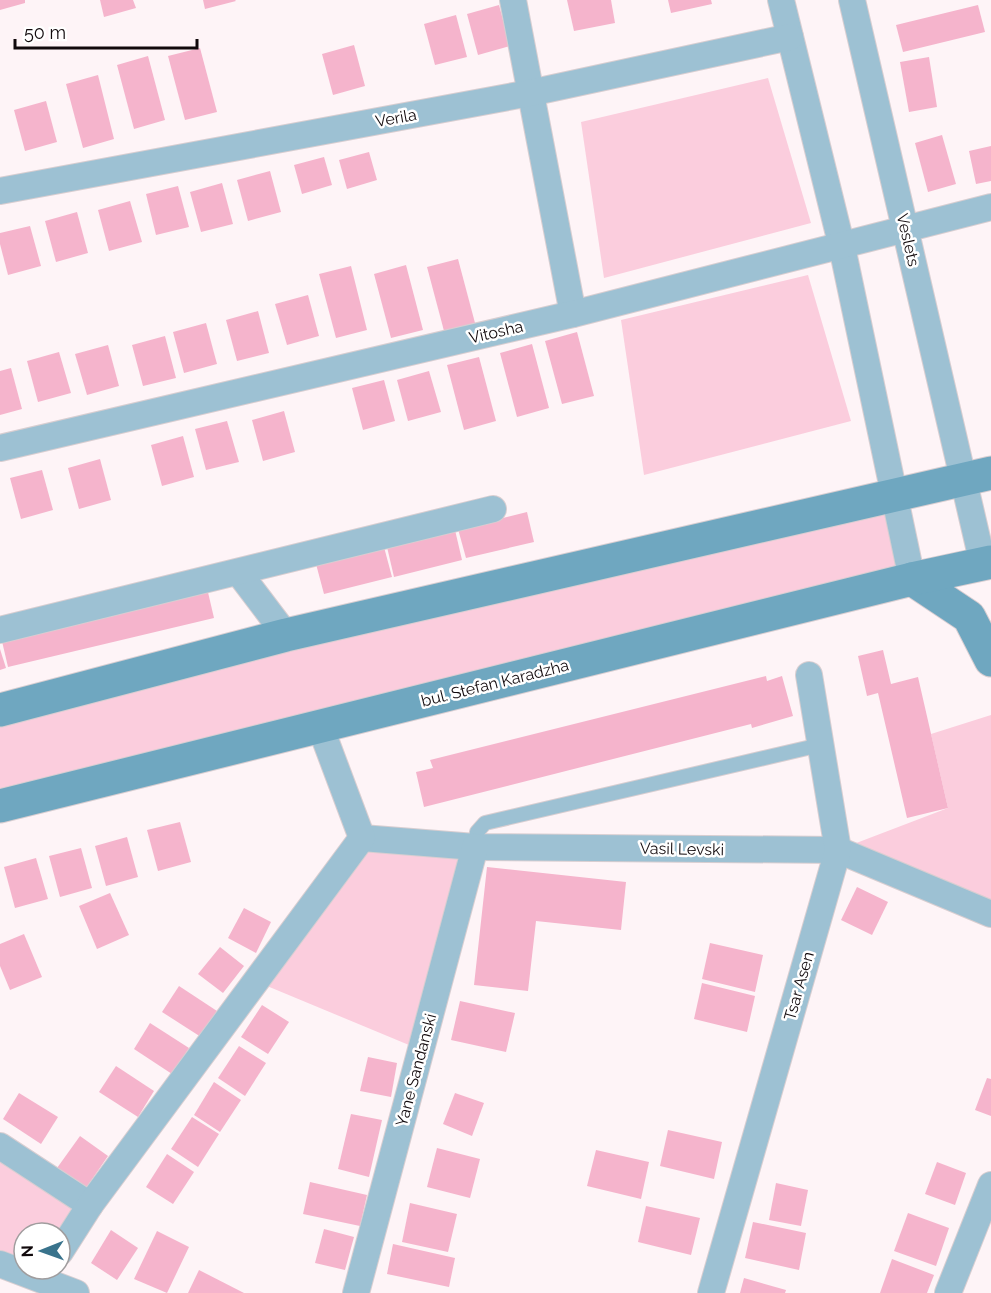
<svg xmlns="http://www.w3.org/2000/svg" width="991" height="1293" font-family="Raleway,sans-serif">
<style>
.green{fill:#fbcddd}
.building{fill:#f5b4cc}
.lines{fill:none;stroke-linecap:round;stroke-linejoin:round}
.lane-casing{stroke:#d8ced1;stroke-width:16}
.street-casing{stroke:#d8ced1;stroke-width:28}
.secondary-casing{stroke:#d8ced1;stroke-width:35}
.lane{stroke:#9dc1d3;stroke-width:14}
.street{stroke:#9dc1d3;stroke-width:26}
.secondary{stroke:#6fa7c0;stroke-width:33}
.labels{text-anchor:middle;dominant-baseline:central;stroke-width:5;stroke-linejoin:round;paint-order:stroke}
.street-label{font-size:16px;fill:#11090c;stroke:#fff}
</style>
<rect width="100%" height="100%" fill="#fef4f7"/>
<!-- green -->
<g class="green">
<polygon points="768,78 811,223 604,278 581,122"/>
<polygon points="808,275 851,421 644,475 621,320"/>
<polygon points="895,496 912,579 0,806 0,710"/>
<polygon points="991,715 991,914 838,850 948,808 931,734"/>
<polygon points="362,838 475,847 421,1050 255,981"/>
<polygon points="0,1146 90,1205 60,1233 24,1233 24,1269 49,1269 42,1280 0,1264"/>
</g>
<!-- building -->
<g class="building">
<polygon points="0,0 25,0 25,3 0,10"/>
<polygon points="100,0 133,0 136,8 104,17"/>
<polygon points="203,0 235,0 236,1 205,9"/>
<polygon points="567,0 611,0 615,23 574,31"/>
<polygon points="668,0 711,0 712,4 671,13"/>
<polygon points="499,5 510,46 478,55 467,14"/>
<polygon points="978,5 985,32 903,52 896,25"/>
<polygon points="456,15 467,57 435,65 424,24"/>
<polygon points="354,45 365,86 333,95 322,54"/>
<polygon points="200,48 217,112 185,120 168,56"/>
<polygon points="148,56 165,120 134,129 117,65"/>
<polygon points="929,57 937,107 909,112 900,62"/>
<polygon points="98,75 114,139 83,148 66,84"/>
<polygon points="46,101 57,142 25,151 14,110"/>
<polygon points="942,135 956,184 928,192 915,143"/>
<polygon points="991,146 991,181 976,184 969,151"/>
<polygon points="369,152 377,180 347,189 339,160"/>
<polygon points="324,157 332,185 302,194 294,165"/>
<polygon points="270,171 281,212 248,221 237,180"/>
<polygon points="222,183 233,224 201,232 190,192"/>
<polygon points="178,186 189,227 156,235 146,194"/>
<polygon points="130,201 142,242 109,251 98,210"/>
<polygon points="77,212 88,253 56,262 45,221"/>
<polygon points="30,226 41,266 8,275 0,244 0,233"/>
<polygon points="458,259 475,323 444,331 427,267"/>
<polygon points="406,265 423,330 391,338 374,274"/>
<polygon points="351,266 367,330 336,338 319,274"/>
<polygon points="308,295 319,336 287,345 275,304"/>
<polygon points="258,311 269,353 237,361 226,320"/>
<polygon points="206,323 217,364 184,373 173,332"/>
<polygon points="577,332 594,396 562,404 545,341"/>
<polygon points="165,336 176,378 143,386 132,345"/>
<polygon points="532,344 549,408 517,417 500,353"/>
<polygon points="108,345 119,386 87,395 75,354"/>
<polygon points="59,352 71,393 38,402 27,361"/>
<polygon points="479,357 496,421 464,430 447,365"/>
<polygon points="11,368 22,409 0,415 0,371"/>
<polygon points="429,371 441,412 408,421 397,380"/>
<polygon points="384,380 395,421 363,430 352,388"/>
<polygon points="284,411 295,452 263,461 252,420"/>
<polygon points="227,421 239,462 206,470 195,429"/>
<polygon points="183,436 194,477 162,486 151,445"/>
<polygon points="100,459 111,500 79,509 68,468"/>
<polygon points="42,470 53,510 21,519 10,478"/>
<polygon points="527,512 534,542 466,558 458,529"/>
<polygon points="455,530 462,560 394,577 387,547"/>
<polygon points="384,547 392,577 324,594 316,564"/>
<polygon points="207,588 214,618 8,667 1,637"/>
<polygon points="0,649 6,668 0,670"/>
<polygon points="883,650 891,684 918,677 948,808 907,818 878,693 867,696 858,656"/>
<polygon points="766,676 767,681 782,676 793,716 752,728 751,724 424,807 416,772 433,768 430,760"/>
<polygon points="180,822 191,862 158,871 147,830"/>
<polygon points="127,837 138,877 106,886 95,846"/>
<polygon points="81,848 92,888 60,897 49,856"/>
<polygon points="36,858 48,899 15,908 4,867"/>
<polygon points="487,867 626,882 621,930 536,921 528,991 474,985"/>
<polygon points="857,887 888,902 872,935 841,920"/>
<polygon points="110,893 129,935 97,949 79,906"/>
<polygon points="244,908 271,922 256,953 228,938"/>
<polygon points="24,934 42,977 10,990 0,966 0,944"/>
<polygon points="710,943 763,955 755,992 702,979"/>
<polygon points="220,947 244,966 223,993 198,974"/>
<polygon points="702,983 755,996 747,1032 694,1019"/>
<polygon points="179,986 217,1011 201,1037 162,1012"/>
<polygon points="460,1001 515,1013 506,1052 451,1040"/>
<polygon points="262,1005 289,1022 268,1054 241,1037"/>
<polygon points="150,1023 189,1048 172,1074 134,1049"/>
<polygon points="239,1046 266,1063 245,1096 218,1078"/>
<polygon points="368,1057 397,1063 391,1097 360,1091"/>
<polygon points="116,1066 154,1091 138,1117 99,1092"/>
<polygon points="987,1078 991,1079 991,1116 975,1110"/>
<polygon points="214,1082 241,1100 220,1132 194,1115"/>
<polygon points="19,1093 58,1117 41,1144 3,1119"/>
<polygon points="455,1093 484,1103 472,1136 443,1124"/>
<polygon points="351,1114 382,1120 369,1177 338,1169"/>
<polygon points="192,1117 219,1134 198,1167 171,1149"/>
<polygon points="668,1130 722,1142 714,1179 660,1166"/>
<polygon points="80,1136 108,1156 86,1188 57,1168"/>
<polygon points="437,1148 480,1159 470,1198 427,1187"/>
<polygon points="596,1150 649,1162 641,1199 587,1186"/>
<polygon points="167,1154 194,1172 173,1204 146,1187"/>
<polygon points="937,1162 966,1173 955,1205 925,1194"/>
<polygon points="310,1182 367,1195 360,1226 303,1214"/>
<polygon points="776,1183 808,1190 801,1226 769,1220"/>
<polygon points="410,1203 457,1214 448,1252 402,1242"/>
<polygon points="646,1206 700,1218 691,1255 638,1242"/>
<polygon points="908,1213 949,1228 936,1266 894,1251"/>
<polygon points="753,1222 806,1233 799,1270 745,1258"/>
<polygon points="324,1229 354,1237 345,1270 315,1263"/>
<polygon points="111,1230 138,1248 117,1280 91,1263"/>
<polygon points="157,1231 189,1247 167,1293 134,1279"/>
<polygon points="393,1244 455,1258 449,1287 387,1274"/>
<polygon points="892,1259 934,1275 927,1293 880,1293"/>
<polygon points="199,1270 244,1293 188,1293"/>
<polygon points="744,1278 786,1290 785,1293 740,1293"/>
</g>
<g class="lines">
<!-- lane casing -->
<g class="lane-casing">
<polyline id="lane" points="475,847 477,832 485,823 820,745"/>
</g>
<!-- street casing -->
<g class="street-casing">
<g id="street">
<polyline points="513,0 573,314"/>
<polyline points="781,0 842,247 912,579"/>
<polyline points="852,0 983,564"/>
<polyline points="0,191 530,93 790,37"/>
<polyline points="0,448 573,314 991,207"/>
<polyline points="239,573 286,635"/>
<polyline points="0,630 493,509"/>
<polyline points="362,838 475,847 838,850 991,914"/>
<polyline points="0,1146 90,1205"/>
<polyline points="60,1252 90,1205 362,838 320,726"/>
<polyline points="0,1264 76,1293"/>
<polyline points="356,1293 475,847"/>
<polyline points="711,1293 838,850 809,675"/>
<polyline points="948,1293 991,1185"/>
</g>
</g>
<!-- secondary casing -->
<g class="secondary-casing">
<g id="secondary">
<polyline points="912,579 969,617 991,660"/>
<polyline points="0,710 286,635 991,473"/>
<polyline points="0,806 912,579 991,562"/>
</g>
</g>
<!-- lane -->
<use href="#lane" class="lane"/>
<!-- street -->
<use href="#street" class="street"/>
<!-- secondary -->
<use href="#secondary" class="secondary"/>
</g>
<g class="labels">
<!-- street labels -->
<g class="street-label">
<text transform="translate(396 118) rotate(-10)">Verila</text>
<text transform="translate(908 240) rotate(77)">Veslets</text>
<text transform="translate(496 332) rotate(-13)">Vitosha</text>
<text transform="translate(495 683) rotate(-14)">bul. Stefan Karadzha</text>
<text transform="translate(682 849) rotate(1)">Vasil Levski</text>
<text transform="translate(799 986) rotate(-74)">Tsar Asen</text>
<text transform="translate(416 1070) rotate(-75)">Yane Sandanski</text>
</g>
</g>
<!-- north arrow -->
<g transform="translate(42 1251) rotate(269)"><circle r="28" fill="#ffffff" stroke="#a09d9e" stroke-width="1.5"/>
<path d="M0-4.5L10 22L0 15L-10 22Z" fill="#39738c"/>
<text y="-9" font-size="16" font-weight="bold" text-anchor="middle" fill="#11090c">N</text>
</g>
<!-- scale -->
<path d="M15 39v9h182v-9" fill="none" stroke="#11090c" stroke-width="3"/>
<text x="24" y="39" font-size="18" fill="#11090c" stroke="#ffffff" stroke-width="4.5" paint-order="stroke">50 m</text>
</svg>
